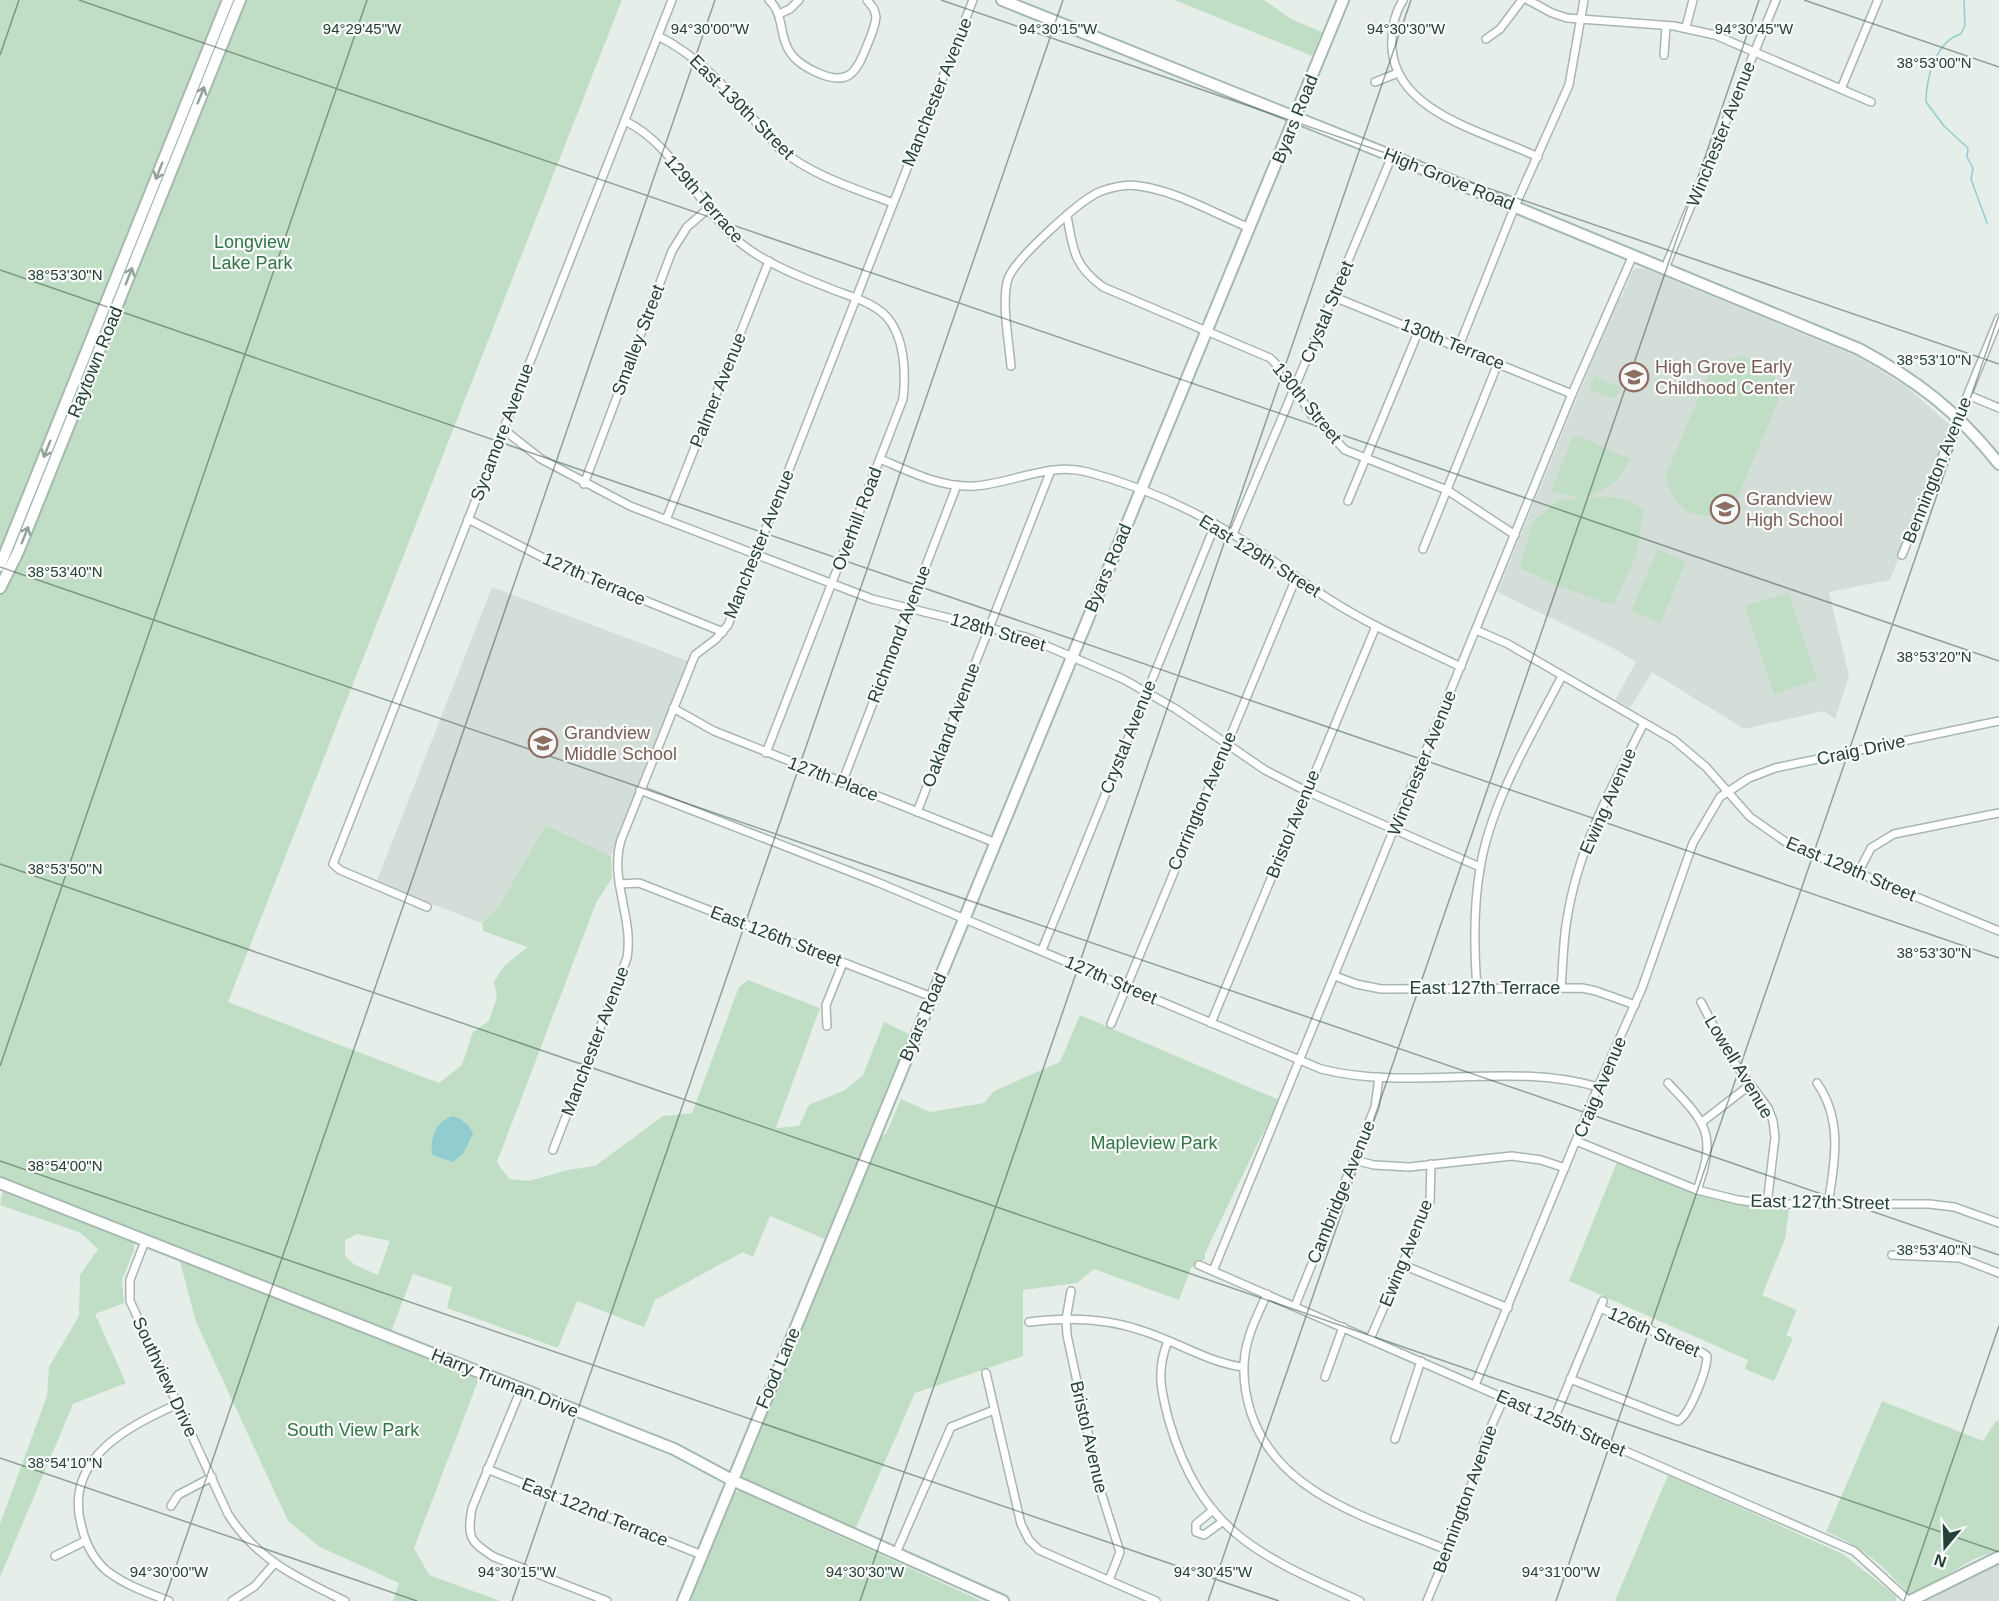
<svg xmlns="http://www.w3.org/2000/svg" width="1999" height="1601" font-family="Arial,sans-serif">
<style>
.built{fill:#d4ded8}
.green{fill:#c0dec5;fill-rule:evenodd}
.water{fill:#91cdd0}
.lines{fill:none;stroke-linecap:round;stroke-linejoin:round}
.stream{stroke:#91cdd0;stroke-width:1.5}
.street-casing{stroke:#a8b6b0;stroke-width:10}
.secondary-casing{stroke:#a5b9b0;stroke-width:14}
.street{stroke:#fff;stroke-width:7}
.secondary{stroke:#fff;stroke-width:10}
.oneway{stroke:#92a09a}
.ticks{fill:none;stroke:#254036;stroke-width:1.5;stroke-opacity:0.45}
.labels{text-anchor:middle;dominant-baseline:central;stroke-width:4.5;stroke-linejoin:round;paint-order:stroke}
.street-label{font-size:18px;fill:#254036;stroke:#f7faf8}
.park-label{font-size:18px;fill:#317544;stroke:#f7faf8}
.education-label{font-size:18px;fill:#785e54;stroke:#f7faf8;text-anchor:start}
.ticks-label{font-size:15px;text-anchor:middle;fill:#254036;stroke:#f7faf8;stroke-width:4.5;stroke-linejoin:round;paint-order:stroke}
</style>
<rect width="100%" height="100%" fill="#e6eeea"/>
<!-- built -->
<g class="built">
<polygon points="1637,268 1643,268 1856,356 1907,387 1950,425 1890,580 1829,592 1849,676 1835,719 1824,711 1744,729 1652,672 1630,708 1615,700 1636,662 1613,648 1497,592 1617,301 1622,296 1632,271"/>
<polygon points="492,587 688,661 611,856 546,825 498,907 482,923 376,883"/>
<polygon points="1999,1562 1999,1601 1924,1601 1924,1600"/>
</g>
<!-- green -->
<g class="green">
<path d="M0,0H622L228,1002L439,1083L462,1065L473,1032L489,1021L497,997L494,982L504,966L528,947L483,931L482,923L498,907L546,825L611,856L612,878L596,903L497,1162L509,1179L529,1181L568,1170L595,1166L663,1116L692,1113L739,987L748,980L820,1008L776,1128L799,1126L809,1105L845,1090L863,1075L884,1022L909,1034L825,1239L770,1216L753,1257L743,1252L655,1300L644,1327L577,1301L558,1348L447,1308L452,1287L413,1274L391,1332L0,1176ZM463,1119L470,1127L473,1136L463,1154L453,1162ZM357,1234L390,1241L378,1275L355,1265L345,1256V1240Z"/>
<polygon points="1175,0 1264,0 1291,19 1322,32 1312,56"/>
<path d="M1742,356C1766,359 1783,377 1778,401L1738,497L1727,510L1705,516L1687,512L1674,499L1665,476L1714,363Z"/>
<polygon points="1594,376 1621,388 1615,399 1589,390"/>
<path d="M1578,436L1630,459C1621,482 1604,491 1583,498C1610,496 1620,494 1644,509L1636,556L1615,602L1609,604L1551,583L1520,568L1532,523L1557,501L1578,498L1551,491L1572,438Z"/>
<polygon points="1658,549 1686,562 1660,623 1631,611"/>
<polygon points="1789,593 1817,680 1774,694 1745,606"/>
<polygon points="1080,1015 1279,1100 1205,1253 1205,1259 1191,1268 1179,1300 1094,1269 1077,1283 1023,1290 1023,1356 915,1393 855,1530 742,1479 740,1473 880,1136 886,1134 901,1099 930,1112 984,1103 994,1091 1060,1062"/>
<path d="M1617,1162C1677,1186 1723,1207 1789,1209L1785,1239L1762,1295L1797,1310L1786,1335L1793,1338L1774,1381L1745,1369L1748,1360L1569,1281Z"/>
<polygon points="3,1190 134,1242 134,1250 122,1280 124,1303 95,1314 126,1383 73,1404 0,1577 0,1524 47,1396 49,1367 79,1316 80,1275 98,1249 81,1233 0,1205"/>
<polygon points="178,1254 481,1373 414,1548 429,1575 500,1601 393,1601 399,1583 320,1547 288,1521 196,1322"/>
<path d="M1882,1401L1983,1441L1996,1421H1999V1550L1974,1559L1914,1594L1908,1593C1882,1565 1862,1546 1826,1532Z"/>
<polygon points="1668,1475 1843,1554 1896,1596 1896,1601 1615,1601"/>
<polygon points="740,1491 982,1601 689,1601 735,1492"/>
</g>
<!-- water -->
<path class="water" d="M453,1116C464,1120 470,1124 473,1135L463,1154L453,1162L432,1155C430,1138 435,1122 453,1116Z"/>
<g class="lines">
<!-- stream -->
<path class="stream" d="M1964,0L1965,25L1961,34C1936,41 1926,78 1926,102L1944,126L1968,148L1967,157L1973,168L1971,179L1987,223"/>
<!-- street casing -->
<g class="street-casing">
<g id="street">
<path d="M769,0C785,14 778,38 792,55C798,63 809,69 818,73C848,86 856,73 866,48C870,38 875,28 876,17L874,9L867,0"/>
<path d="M1403,0C1394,14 1391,33 1392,49C1397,114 1489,133 1538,157"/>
<polyline points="1528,0 1552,13 1567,18 1674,26 1715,35 1871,102"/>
<polyline points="779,14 790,9 799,0"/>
<polyline points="1686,27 1693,0"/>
<path d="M658,36C709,61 742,108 780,149C813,176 853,188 893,203"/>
<polyline points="1486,39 1500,29 1522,0"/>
<polyline points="1664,55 1666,26"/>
<polyline points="1375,82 1398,73"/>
<polyline points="1841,89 1878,0"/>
<path d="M625,121C678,146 700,214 747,248C772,266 801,277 829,288C848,296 871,301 886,316C905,337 906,373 903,399L766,753"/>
<path d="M1067,216C1073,250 1074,266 1103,287L1270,358L1285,373L1311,414L1345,450L1447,490L1515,535"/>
<polyline points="1665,268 1776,0"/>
<polyline points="1334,297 1572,394"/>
<polyline points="1459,346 1515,206 1569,85 1584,0"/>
<path d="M1011,366C1009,342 1001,301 1008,279C1014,260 1079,201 1099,192C1111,187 1127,184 1139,186C1177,191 1215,214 1250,228"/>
<polyline points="1968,395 1999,408"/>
<polyline points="503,429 541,459 630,506 872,599 1026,637 1123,679 1176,709 1265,770 1306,791 1480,867"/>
<path d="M880,459C911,472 941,488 975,486C1013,483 1050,462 1087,472C1138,485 1189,508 1234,535C1267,555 1298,580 1332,601C1373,627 1418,646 1461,667"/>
<polyline points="584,484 672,251 687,227 709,208"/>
<polyline points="1348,501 1419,330"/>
<polyline points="468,519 559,566 723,632"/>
<polyline points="666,520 769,261"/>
<polyline points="1233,534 1392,156"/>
<polyline points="1423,549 1498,363"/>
<polyline points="1902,555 1999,318"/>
<polyline points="1476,630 1508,644 1674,740 1706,767 1750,817 1790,845 1999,931"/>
<polyline points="673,708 714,731 996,843"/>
<polyline points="842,783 957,485"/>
<path d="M640,790L877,882L1321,1069C1412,1092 1509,1061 1598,1087"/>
<polyline points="917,812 1051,470"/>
<polyline points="1858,873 1871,848 1894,834 1999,813"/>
<polyline points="619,884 639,883 932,997"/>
<polyline points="427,907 340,870 333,864 672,0"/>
<polyline points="1042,950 1215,525"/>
<polyline points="1335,976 1356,984 1381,989 1582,988 1596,991 1635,1005"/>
<path d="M1477,988C1474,949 1473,909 1480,869C1490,804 1532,734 1562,676"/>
<path d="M1561,988C1563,965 1563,941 1567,919C1578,848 1612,786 1644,723"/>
<polyline points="1701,1002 1728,1054 1768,1108 1773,1121 1775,1137 1767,1204"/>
<polyline points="1211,1023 1376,626"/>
<polyline points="1111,1024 1296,578"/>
<polyline points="827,1026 826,1005 843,963"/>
<path d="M1668,1083C1707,1124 1717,1134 1697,1190"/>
<path d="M1817,1083C1843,1120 1835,1162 1828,1204"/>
<polyline points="1702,1122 1750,1085"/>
<polyline points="1576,1141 1697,1190 1738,1200 1767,1204 1929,1204 1954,1207 1999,1223"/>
<path d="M553,1150L627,958C634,918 609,880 621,840L695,655L716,639L728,625L973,0"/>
<polyline points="1354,1160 1374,1165 1409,1167 1512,1156 1541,1160 1565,1168"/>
<path d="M145,1241L130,1280V1301L228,1514C256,1559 299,1579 345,1601"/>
<polyline points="1892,1255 1960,1258 1999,1273"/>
<polyline points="1199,1265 1854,1551 1909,1601"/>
<polyline points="1403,1265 1508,1308"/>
<polyline points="1213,1271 1572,394 1633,255"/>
<polyline points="1071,1291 1066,1319 1067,1335 1100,1489 1120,1552 1109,1580"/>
<path d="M1267,1294C1258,1314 1248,1333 1245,1354C1242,1375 1245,1394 1251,1413C1279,1497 1374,1519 1447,1550"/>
<polyline points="1295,1306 1375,1107 1379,1077"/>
<path d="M1029,1322C1067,1317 1107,1318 1143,1331C1178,1342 1207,1362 1243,1367"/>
<polyline points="1370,1339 1430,1201 1431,1164"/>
<path d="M1168,1341C1156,1370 1161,1391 1169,1421C1202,1534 1261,1556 1360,1601"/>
<polyline points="986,1373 1021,1524 1029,1540 1039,1550 1156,1601"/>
<polyline points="1325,1377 1343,1327"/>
<path d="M1570,1379L1678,1421C1690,1415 1707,1370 1707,1356L1703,1353L1600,1308"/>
<polyline points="1475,1385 1598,1087 1642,988 1693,843 1720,797 1749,778 1775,768 1999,721"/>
<path d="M521,1389L472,1508C467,1537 469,1541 494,1557L607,1601"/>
<polyline points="1554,1419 1603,1301"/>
<polyline points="1395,1439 1421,1361"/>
<polyline points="487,1469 702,1555"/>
<polyline points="171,1506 178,1495 212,1477"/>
<polyline points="1213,1510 1196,1524 1196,1532 1204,1535 1222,1522"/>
<polyline points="896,1553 951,1427 994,1410"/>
<polyline points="55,1556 85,1541"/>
<path d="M169,1601C148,1593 125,1585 107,1571C94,1560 86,1544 82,1528C62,1460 127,1426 178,1404"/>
<polyline points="232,1601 255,1586 274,1564"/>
<polyline points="1427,1601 1460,1522 1485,1440 1504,1398"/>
</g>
</g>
<!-- secondary casing -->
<g class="secondary-casing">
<g id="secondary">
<path d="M1002,0L1392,156L1859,349C1918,381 1957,411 1999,464"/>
<polyline points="0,566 228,0"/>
<polyline points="0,588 18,552 240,0"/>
<polyline points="0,1183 674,1449 732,1480 1003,1601"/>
<polyline points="683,1601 1343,0"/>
<polyline points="1910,1601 1999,1557"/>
</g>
</g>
<!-- street -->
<use href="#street" class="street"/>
<!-- secondary -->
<use href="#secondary" class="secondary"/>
</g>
<!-- one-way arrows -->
<defs><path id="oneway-shaft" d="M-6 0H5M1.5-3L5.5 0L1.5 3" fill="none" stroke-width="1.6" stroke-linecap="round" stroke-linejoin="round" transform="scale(1.5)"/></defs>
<g class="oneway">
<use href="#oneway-shaft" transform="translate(201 95) rotate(-68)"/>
<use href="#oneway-shaft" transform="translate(159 171) rotate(112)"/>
<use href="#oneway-shaft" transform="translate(129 276) rotate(-68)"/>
<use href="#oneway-shaft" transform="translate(47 449) rotate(112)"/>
<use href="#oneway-shaft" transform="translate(25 535) rotate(-68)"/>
</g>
<!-- ticks -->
<path class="ticks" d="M79,0L1999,661M941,0L1999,364M1804,0L1999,67M0,55L19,0M0,270L1999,958M0,567L1999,1255M0,864L1999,1552M0,1066L367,0M0,1161L1279,1601M0,1458L417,1601M164,1601L715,0M512,1601L1063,0M860,1601L1411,0M1208,1601L1759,0M1556,1601L1999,315M1904,1601L1999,1326"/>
<!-- icons -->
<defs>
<g id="school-ring" transform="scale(1.5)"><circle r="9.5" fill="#f7faf8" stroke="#8d6e63" stroke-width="1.5"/><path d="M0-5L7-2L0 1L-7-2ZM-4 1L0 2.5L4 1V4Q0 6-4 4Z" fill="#8d6e63"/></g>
</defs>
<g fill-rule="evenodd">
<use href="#school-ring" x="1634" y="377"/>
<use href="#school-ring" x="1725" y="509"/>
<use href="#school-ring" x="543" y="743"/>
</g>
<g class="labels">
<!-- street labels -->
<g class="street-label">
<text transform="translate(937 92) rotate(-68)">Manchester Avenue</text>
<text transform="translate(742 107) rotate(45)">East 130th Street</text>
<text transform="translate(1295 119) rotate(-68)">Byars Road</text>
<text transform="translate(1721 134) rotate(-68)">Winchester Avenue</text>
<text transform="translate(1449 179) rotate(22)">High Grove Road</text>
<text transform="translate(704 199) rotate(49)">129th Terrace</text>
<text transform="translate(1327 312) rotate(-67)">Crystal Street</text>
<text transform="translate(638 340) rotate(-69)">Smalley Street</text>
<text transform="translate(1453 344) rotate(22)">130th Terrace</text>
<text transform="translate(95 362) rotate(-68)">Raytown Road</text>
<text transform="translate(718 390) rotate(-68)">Palmer Avenue</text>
<text transform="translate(1307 403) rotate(51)">130th Street</text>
<text transform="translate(502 432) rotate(-69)">Sycamore Avenue</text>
<text transform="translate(1937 470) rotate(-68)">Bennington Avenue</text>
<text transform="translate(857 519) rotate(-69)">Overhill Road</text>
<text transform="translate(759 544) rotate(-68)">Manchester Avenue</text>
<text transform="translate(1260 556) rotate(32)">East 129th Street</text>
<text transform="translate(1108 568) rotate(-67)">Byars Road</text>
<text transform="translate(594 579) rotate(23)">127th Terrace</text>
<text transform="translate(998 632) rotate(16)">128th Street</text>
<text transform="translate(899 634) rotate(-69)">Richmond Avenue</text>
<text transform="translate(951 725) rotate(-69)">Oakland Avenue</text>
<text transform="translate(1128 737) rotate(-68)">Crystal Avenue</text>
<text transform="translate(1861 750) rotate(-12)">Craig Drive</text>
<text transform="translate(1422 763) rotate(-68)">Winchester Avenue</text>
<text transform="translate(833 779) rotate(21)">127th Place</text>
<text transform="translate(1202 801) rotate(-67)">Corrington Avenue</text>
<text transform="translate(1608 801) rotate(-66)">Ewing Avenue</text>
<text transform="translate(1293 824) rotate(-68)">Bristol Avenue</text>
<text transform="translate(1851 869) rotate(23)">East 129th Street</text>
<text transform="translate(776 936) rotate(21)">East 126th Street</text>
<text transform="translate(1111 980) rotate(23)">127th Street</text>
<text x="1485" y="988">East 127th Terrace</text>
<text transform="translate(923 1017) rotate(-67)">Byars Road</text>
<text transform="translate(595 1041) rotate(-69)">Manchester Avenue</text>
<text transform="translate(1739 1067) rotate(59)">Lowell Avenue</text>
<text transform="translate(1600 1087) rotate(-67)">Craig Avenue</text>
<text transform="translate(1341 1192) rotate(-68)">Cambridge Avenue</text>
<text transform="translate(1820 1202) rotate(1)">East 127th Street</text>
<text transform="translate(1406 1253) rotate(-68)">Ewing Avenue</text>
<text transform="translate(1654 1332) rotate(24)">126th Street</text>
<text transform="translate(778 1368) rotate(-67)">Food Lane</text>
<text transform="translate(165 1377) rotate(65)">Southview Drive</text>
<text transform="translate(505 1383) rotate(22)">Harry Truman Drive</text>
<text transform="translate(1561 1423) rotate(24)">East 125th Street</text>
<text transform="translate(1089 1437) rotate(77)">Bristol Avenue</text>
<text transform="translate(1465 1499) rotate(-70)">Bennington Avenue</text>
<text transform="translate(595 1512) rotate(22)">East 122nd Terrace</text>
</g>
<!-- park labels -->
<g class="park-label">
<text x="252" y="242">Longview<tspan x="252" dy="21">Lake Park</tspan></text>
<text x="1154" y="1143">Mapleview Park</text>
<text x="353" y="1430">South View Park</text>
</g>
<!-- education labels -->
<g class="education-label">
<text x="1655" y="367">High Grove Early<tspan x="1655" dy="21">Childhood Center</tspan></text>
<text x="1746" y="499">Grandview<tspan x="1746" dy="21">High School</tspan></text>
<text x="564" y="733">Grandview<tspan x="564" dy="21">Middle School</tspan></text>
</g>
</g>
<g class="ticks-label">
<text x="362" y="34">94°29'45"W</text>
<text x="710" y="34">94°30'00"W</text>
<text x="1058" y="34">94°30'15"W</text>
<text x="1406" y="34">94°30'30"W</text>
<text x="1754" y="34">94°30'45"W</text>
<text x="1934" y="68">38°53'00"N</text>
<text x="65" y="280">38°53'30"N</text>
<text x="1934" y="365">38°53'10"N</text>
<text x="65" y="577">38°53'40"N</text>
<text x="1934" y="662">38°53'20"N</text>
<text x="65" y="874">38°53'50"N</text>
<text x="1934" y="958">38°53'30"N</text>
<text x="65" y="1171">38°54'00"N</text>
<text x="1934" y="1255">38°53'40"N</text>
<text x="65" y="1468">38°54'10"N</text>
<text x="169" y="1577">94°30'00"W</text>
<text x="517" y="1577">94°30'15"W</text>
<text x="865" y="1577">94°30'30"W</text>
<text x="1213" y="1577">94°30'45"W</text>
<text x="1561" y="1577">94°31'00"W</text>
</g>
<!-- north arrow -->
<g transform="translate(1945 1547) rotate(199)" stroke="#f7faf8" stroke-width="4.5" paint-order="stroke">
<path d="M0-4.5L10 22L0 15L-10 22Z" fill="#254036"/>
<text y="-9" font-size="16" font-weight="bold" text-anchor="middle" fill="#254036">N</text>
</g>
</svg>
